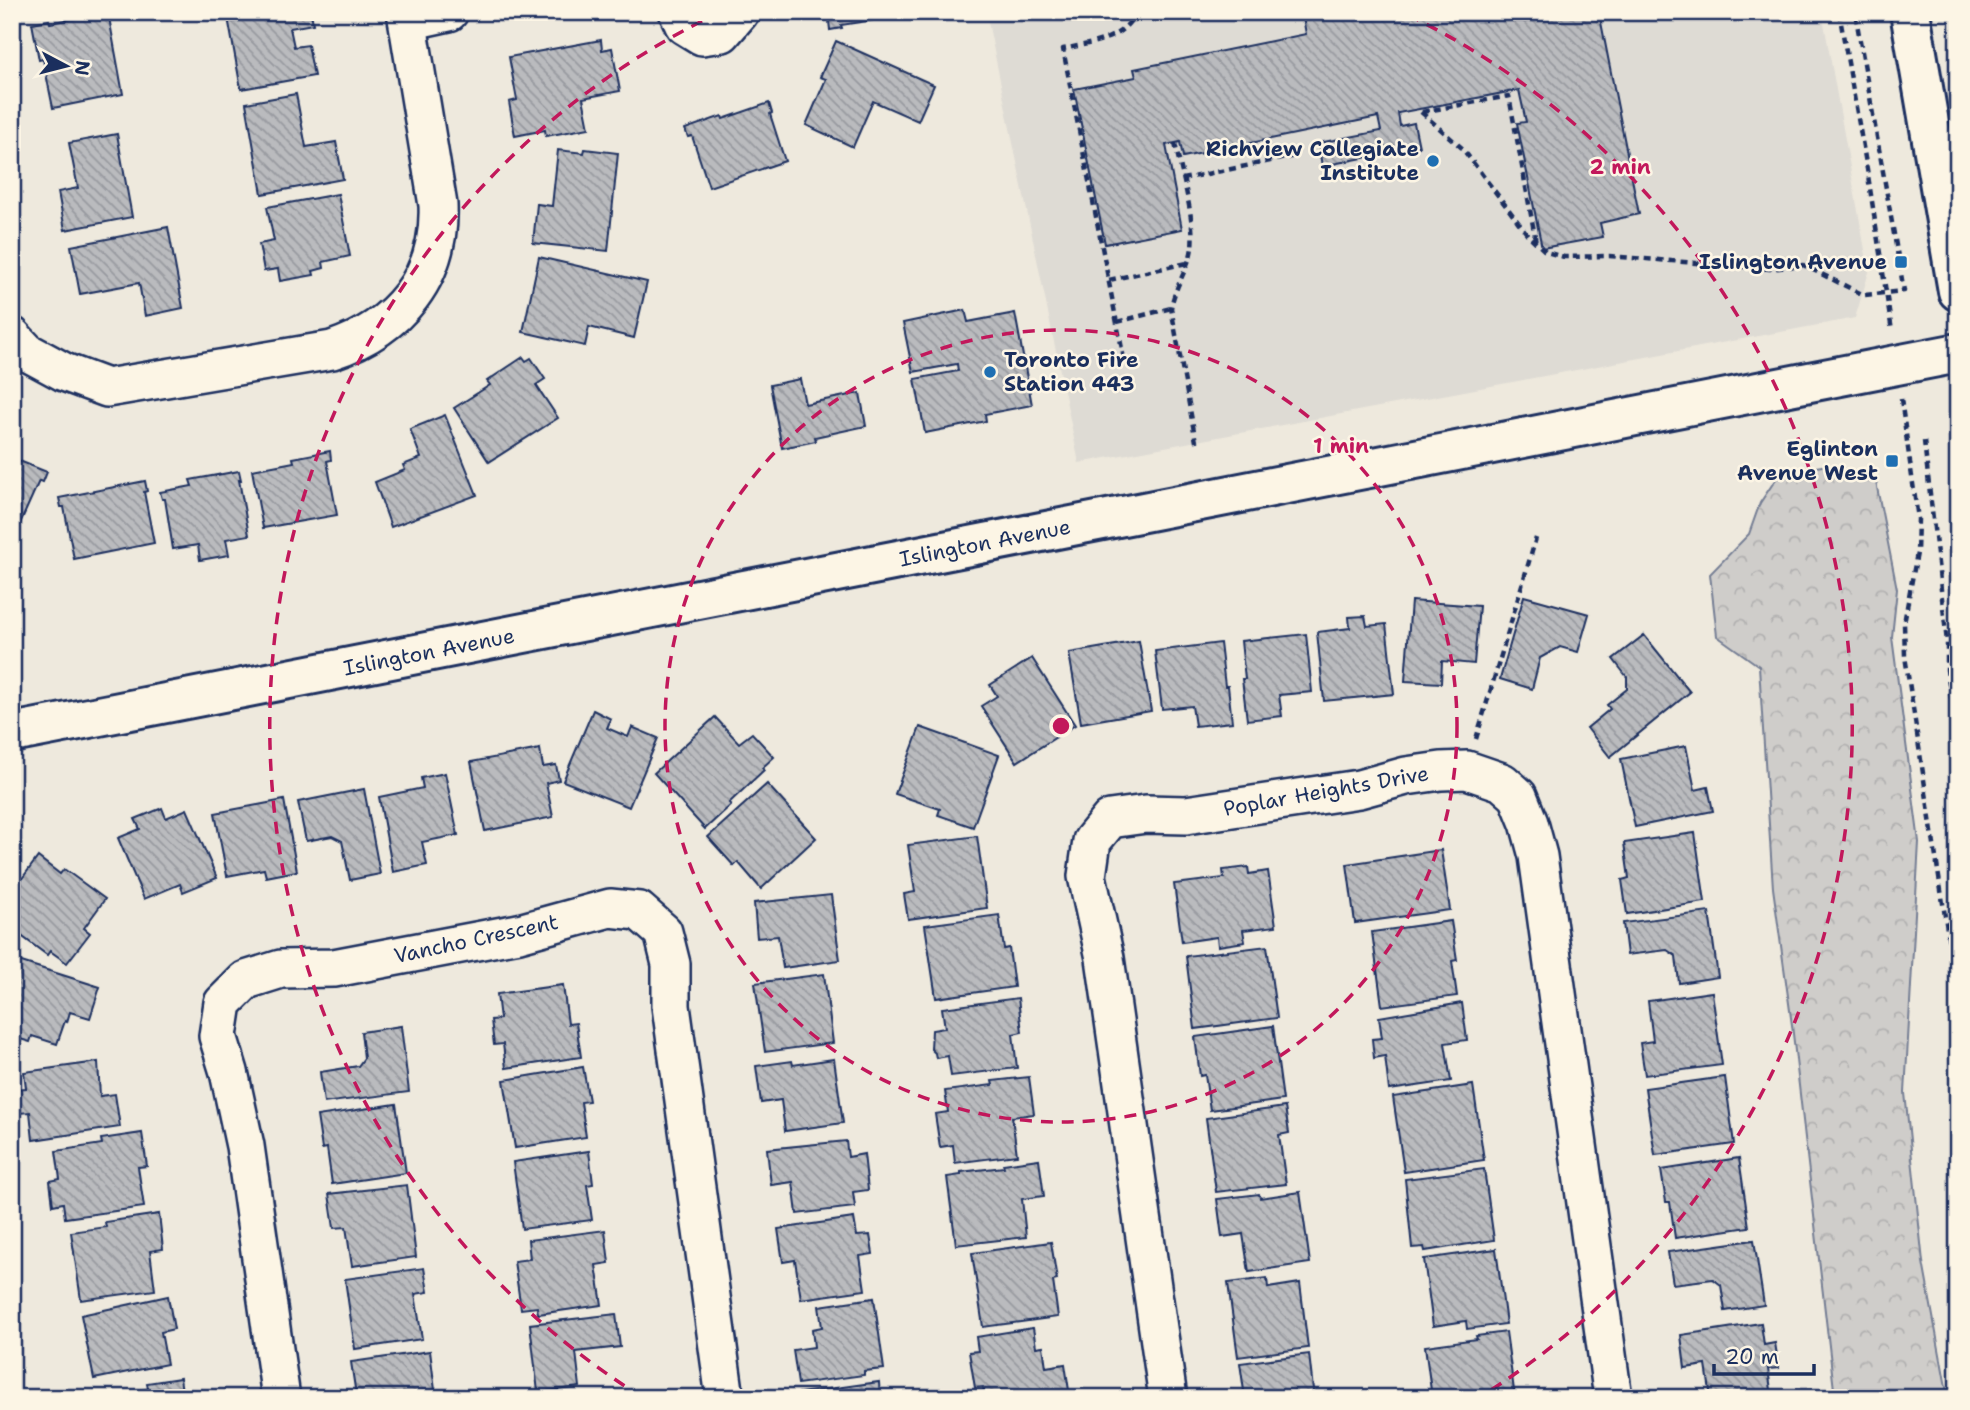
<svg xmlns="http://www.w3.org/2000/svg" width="1970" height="1410" font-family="'Shantell Sans',sans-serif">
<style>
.built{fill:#dedbd4}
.forest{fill:url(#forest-crowns);stroke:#757e94;stroke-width:2}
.building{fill:url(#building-back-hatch);stroke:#1b2f5e;stroke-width:2}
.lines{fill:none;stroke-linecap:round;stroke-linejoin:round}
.minor-casing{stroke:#1b2f5e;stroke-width:42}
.major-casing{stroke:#1b2f5e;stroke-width:44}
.path{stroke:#1b2f5e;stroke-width:4.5;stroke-dasharray:7 5;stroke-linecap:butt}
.minor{stroke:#fcf5e5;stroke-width:37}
.major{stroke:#fcf5e5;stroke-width:38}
.ring{fill:none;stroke:#c2185b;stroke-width:3.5;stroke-dasharray:12 9}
.poi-dot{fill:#1f6fb2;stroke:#fcf5e5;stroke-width:2.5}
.labels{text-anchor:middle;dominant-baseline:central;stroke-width:5;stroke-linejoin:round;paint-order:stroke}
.poi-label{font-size:21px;font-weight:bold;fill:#1b2f5e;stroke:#fcf5e5;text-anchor:end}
.street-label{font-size:21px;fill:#1b2f5e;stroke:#fcf5e5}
.centre{fill:#c2185b;stroke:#fcf5e5;stroke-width:3.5}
.ring-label{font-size:21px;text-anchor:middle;font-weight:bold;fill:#c2185b;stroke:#fcf5e5;stroke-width:5;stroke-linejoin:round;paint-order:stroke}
</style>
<defs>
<pattern id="forest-crowns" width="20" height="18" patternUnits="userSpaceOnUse" patternTransform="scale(1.75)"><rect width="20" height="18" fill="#cfcdca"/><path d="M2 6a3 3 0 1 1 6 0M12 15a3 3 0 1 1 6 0" fill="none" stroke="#b1b0b0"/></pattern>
<pattern id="building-back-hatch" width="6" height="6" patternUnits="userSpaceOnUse" patternTransform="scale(1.75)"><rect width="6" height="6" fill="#babbbe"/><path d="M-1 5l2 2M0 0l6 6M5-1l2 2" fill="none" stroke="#96989e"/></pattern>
</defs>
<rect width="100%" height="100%" fill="#eee9dd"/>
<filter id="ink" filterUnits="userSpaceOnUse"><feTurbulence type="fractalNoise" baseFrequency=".0143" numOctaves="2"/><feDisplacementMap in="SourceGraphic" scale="14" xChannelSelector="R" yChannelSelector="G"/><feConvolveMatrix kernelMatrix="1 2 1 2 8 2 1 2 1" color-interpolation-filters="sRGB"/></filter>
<g filter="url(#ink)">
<!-- built -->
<polygon class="built" points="986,12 1822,12 1869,272 1855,318 1079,463"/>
<!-- forest -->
<polygon class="forest" points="1828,465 1875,477 1897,589 1892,637 1919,842 1905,1093 1923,1262 1948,1398 1835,1398 1792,1025 1773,888 1759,666 1717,636 1710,574 1749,534 1760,503 1780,473"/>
<!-- building -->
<g class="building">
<polygon points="108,12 123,94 53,108 43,59 39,60 32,23 49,20 50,23"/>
<polygon points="227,12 311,12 313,24 290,28 294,47 308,45 314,76 241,89"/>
<polygon points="828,12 920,12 920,13 841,25 842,28 830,30"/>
<polygon points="1302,12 1384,12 1385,18 1414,12 1599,12 1639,214 1600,223 1603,237 1542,248 1517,123 1526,122 1519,90 1398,113 1400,126 1414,123 1419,147 1322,166 1318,143 1381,131 1378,117 1183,157 1180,142 1166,145 1182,229 1105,244 1074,89 1136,77 1134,69 1306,34"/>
<polygon points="601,40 602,50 612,48 620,91 583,98 589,128 546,136 545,130 515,136 509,102 517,100 509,57"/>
<polygon points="836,41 934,85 918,121 873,101 853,147 806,125 826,79 820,77"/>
<polygon points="296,94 306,147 336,142 343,179 262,194 246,103"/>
<polygon points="769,103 772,113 770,114 785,161 709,187 692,136 688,137 685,129 722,116 723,119"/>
<polygon points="117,134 132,217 65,230 58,192 78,188 69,143"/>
<polygon points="585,149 618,153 608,251 533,243 537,204 552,206 558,150 584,153"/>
<polygon points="338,194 350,256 323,262 324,268 313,271 314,275 280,281 278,269 264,271 259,244 274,241 267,207"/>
<polygon points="168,227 183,308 145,316 139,283 80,294 71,246"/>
<polygon points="539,257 647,282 634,338 589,327 585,346 523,332"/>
<polygon points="965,310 968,322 1015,313 1032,405 985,414 986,421 925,433 915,379 958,371 957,364 913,372 903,323"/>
<polygon points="523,357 526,361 531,358 545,379 536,385 558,418 489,462 454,408 490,385 487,381"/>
<polygon points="800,379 805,404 860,393 866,426 815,437 816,441 782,448 770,385"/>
<polygon points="445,415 477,495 391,527 375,482 405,470 403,465 421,458 410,429"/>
<polygon points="330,451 331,460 327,461 337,515 263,528 252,470 294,462 293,458"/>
<polygon points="12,458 47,472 43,482 39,481 18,528 15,526 12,532"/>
<polygon points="239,471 241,480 239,480 249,535 226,539 229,555 200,560 198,545 173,549 165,499 162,499 160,492 192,486 190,480"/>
<polygon points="145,481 147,491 144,492 154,543 74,559 64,507 61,507 59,498"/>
<polygon points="1524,596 1589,614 1578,652 1560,647 1540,658 1532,689 1500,679"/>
<polygon points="1411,601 1479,606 1474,664 1442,661 1441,683 1405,681"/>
<polygon points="1365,616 1367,626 1386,624 1394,694 1324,701 1317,632 1350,628 1349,617"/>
<polygon points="1306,634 1312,692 1279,695 1282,716 1247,720 1242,679 1245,679 1241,641"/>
<polygon points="1644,635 1690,692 1610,757 1587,728 1610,709 1607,705 1627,689 1627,677 1613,659"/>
<polygon points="1139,641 1151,711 1081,723 1069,653"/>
<polygon points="1220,643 1225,686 1228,686 1232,722 1195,726 1192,706 1162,709 1155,651"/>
<polygon points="1032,658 1075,725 1017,762 981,706 997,696 990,685"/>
<polygon points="593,710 611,719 607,728 628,737 632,727 658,738 629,807 563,781"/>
<polygon points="715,717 739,743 752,733 774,757 762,768 764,770 729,803 731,805 705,829 654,773"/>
<polygon points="920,727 999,755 973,827 938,815 940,809 895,794"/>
<polygon points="1686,746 1695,790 1708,787 1713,811 1635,827 1621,759"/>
<polygon points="540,749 543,767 556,765 559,780 546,783 553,817 485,831 471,762"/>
<polygon points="445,773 458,835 422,842 427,865 393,872 379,797 423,788 421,778"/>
<polygon points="767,784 816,838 761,889 738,862 734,866 708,837"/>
<polygon points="364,789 380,874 350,880 342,841 332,836 306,841 298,802"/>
<polygon points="284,800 297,871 266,877 264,869 227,876 215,813"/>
<polygon points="162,808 166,818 187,809 217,878 183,892 180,884 144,899 118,838 140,829 135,819"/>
<polygon points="1695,833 1705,902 1627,914 1622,880 1629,878 1624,843"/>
<polygon points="977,836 987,908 908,919 904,894 915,892 908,845"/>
<polygon points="1441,850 1450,910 1355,923 1347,864"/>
<polygon points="38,857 60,874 64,869 105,899 84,928 90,933 67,963 50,951 47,955 12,929 12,892"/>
<polygon points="1248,867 1249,874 1268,871 1276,926 1243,930 1245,942 1218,946 1217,937 1182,942 1174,884 1224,878 1223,870"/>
<polygon points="831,895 840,960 783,968 778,936 757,938 754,903"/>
<polygon points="1709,912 1718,977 1679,983 1676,956 1667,950 1627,955 1623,923"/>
<polygon points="999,915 1004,949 1009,948 1014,987 936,998 925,925"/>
<polygon points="1451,921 1457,960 1452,961 1457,996 1382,1006 1372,932"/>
<polygon points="1267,946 1277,1018 1195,1029 1186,956"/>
<polygon points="12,959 100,987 90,1018 70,1012 67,1022 65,1021 57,1044 32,1036 30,1042 17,1038 19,1032 12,1030"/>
<polygon points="824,974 833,1043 765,1052 755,983"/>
<polygon points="563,985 568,1024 576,1023 581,1057 506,1068 503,1044 494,1045 491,1020 500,1019 497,994"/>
<polygon points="1712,992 1722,1065 1645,1075 1640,1043 1653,1041 1648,1001"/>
<polygon points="1018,998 1022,1032 1013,1034 1017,1068 951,1076 948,1056 936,1058 935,1053 931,1049 932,1030 945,1028 942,1008"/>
<polygon points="1462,1003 1467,1040 1445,1043 1451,1081 1389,1090 1385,1056 1374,1058 1372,1039 1382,1038 1379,1017"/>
<polygon points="401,1026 409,1092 324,1103 320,1072 358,1066 364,1058 361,1032"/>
<polygon points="1273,1026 1283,1100 1210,1110 1205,1075 1200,1076 1195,1037"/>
<polygon points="834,1059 843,1123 785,1131 781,1100 761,1103 756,1066 792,1061 793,1065"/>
<polygon points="98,1062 100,1096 115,1094 120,1127 33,1140 30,1112 19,1113 16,1089 26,1088 24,1072"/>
<polygon points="583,1067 589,1101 581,1102 586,1137 515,1148 504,1080"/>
<polygon points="1029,1077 1034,1114 1012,1117 1017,1155 955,1163 953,1145 940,1147 935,1114 948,1112 945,1091 993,1085 992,1081"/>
<polygon points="1725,1077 1734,1144 1655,1155 1645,1088"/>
<polygon points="1473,1085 1484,1160 1404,1172 1393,1097"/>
<polygon points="396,1104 406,1173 332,1184 327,1148 322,1149 317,1116"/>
<polygon points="1285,1107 1289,1133 1279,1135 1286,1184 1216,1192 1206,1118"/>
<polygon points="142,1133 147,1166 138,1167 144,1207 65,1218 63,1203 53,1205 50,1181 60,1179 56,1151 102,1144 101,1139"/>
<polygon points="846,1141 848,1157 864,1154 868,1190 853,1192 855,1207 797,1214 793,1182 771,1185 767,1149"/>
<polygon points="589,1151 593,1184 587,1185 592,1220 522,1229 513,1162"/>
<polygon points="1739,1158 1749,1227 1675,1238 1670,1202 1666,1202 1661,1170"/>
<polygon points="1039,1159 1044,1196 1022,1199 1026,1237 956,1245 947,1177 961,1175 961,1172 1004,1167 1003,1164"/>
<polygon points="1484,1169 1494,1240 1425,1251 1424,1247 1412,1248 1405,1179"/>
<polygon points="407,1185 416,1257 352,1266 346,1227 334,1228 329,1194"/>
<polygon points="1300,1192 1310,1263 1249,1272 1243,1234 1222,1237 1217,1199 1259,1194 1260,1198"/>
<polygon points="159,1214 163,1249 150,1251 155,1290 81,1300 71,1232 106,1227 105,1222"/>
<polygon points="854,1218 857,1236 870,1235 873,1254 860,1256 865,1290 801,1299 795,1260 783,1262 778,1229"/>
<polygon points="605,1230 609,1263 596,1265 602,1305 538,1314 537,1307 521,1309 514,1261 530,1259 528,1240"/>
<polygon points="1754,1240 1764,1305 1725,1311 1721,1285 1713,1279 1673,1284 1668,1252"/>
<polygon points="1051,1242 1057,1280 1053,1281 1058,1317 983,1327 972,1253"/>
<polygon points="1496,1249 1506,1324 1467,1329 1466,1321 1433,1326 1424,1259"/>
<polygon points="424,1268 428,1292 415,1294 422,1339 355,1349 345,1279"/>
<polygon points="1267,1278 1268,1288 1300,1283 1308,1348 1238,1357 1228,1283"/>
<polygon points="168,1296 174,1329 161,1332 167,1364 94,1379 81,1315"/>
<polygon points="874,1298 884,1369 864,1371 864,1375 798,1384 793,1350 814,1347 812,1329 822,1327 819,1306"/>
<polygon points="616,1314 620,1347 576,1352 580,1387 538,1392 530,1324"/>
<polygon points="1761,1323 1764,1345 1775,1343 1779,1368 1768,1369 1771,1390 1711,1398 1706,1365 1685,1368 1681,1335"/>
<polygon points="1033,1328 1036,1347 1043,1346 1046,1367 1065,1364 1070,1397 985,1398 983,1387 975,1388 969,1352 978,1351 976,1337"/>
<polygon points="1506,1332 1515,1398 1432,1398 1425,1346 1477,1339 1476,1336"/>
<polygon points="430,1351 436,1398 362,1398 361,1394 356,1395 351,1362"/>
<polygon points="1309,1354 1314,1398 1245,1398 1240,1363"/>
<polygon points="180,1378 183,1398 94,1398 148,1389 147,1383"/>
<polygon points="879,1382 880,1398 799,1398 799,1393"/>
</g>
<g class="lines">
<!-- minor casing -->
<g class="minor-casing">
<g id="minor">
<polyline points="678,12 684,25 702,36 722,33 740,12"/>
<polyline points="408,21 449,12"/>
<path d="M12,336L27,352L64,372L107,388L332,350C398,328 441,277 438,205L406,12"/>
<polyline points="281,1398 245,1146 229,1072 218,1036 223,1003 246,980 281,969 334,968 519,933 610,908 639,911 663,932 671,964 671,1006 725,1398"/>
<polyline points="1168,1398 1105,958 1087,876 1092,841 1110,819 1146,814 1186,815 1359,789 1406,776 1441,771 1467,770 1502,782 1518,796 1529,823 1538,856 1613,1398"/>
</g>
</g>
<!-- major casing -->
<g class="major-casing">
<g id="major">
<polyline points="1910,12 1958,291"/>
<polyline points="12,733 1958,353"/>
</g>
</g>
<!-- path -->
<g class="path">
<polyline points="1839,12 1867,169 1892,331"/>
<polyline points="1421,112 1462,148 1528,235 1546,252 1564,257 1609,256 1770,269 1803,265 1864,295 1904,291 1855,12"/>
<polyline points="1422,112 1509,96 1536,242"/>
<path d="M1175,143C1181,173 1199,229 1190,257C1184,275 1174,290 1171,308L1197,447"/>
<polyline points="1182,179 1295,156"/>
<polyline points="1109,280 1187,263"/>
<polyline points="1117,322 1171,308"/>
<path d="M1124,359L1063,49C1091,43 1122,41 1136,12"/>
<polyline points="1901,399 1918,519 1917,553 1904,623 1905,656 1958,1001"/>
<polyline points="1924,441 1947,642 1947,670 1958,743"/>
<polyline points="1476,739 1536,538"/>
</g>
<!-- minor -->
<use href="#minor" class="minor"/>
<!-- major -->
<use href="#major" class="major"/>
</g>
</g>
<!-- distance rings -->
<g class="ring">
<circle cx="1061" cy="726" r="396"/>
<path d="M642 1397A791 791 0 0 1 714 15M1408 15A791 791 0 0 1 1480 1397"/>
</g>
<!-- markers -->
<g class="poi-dot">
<circle cx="1433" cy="161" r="7"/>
<rect x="1894" y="255" width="14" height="14" rx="3.5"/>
<circle cx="990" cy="372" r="7"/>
<rect x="1885" y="454" width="14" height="14" rx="3.5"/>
</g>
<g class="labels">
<!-- poi labels -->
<g class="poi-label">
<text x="1419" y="149">Richview Collegiate<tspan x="1419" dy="24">Institute</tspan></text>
<text x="1887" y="262">Islington Avenue</text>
<text x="1004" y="360" text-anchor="start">Toronto Fire<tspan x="1004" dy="24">Station 443</tspan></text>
<text x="1878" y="449">Eglinton<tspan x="1878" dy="24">Avenue West</tspan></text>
</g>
<!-- street labels -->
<g class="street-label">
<text transform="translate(985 543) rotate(-11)">Islington Avenue</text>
<text transform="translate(429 652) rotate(-11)">Islington Avenue</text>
<text transform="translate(1326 791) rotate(-10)">Poplar Heights Drive</text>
<text transform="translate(476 939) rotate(-12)">Vancho Crescent</text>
</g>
</g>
<circle cx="1061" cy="726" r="10" class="centre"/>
<g class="ring-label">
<text x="1620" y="174">2 min</text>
<text x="1341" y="453">1 min</text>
</g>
<!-- margin -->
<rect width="1970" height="1410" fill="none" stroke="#fcf5e5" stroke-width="42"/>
<rect x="21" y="21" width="1928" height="1368" fill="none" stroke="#1b2f5e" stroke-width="2.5" filter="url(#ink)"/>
<!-- north arrow -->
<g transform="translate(66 66) rotate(97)" stroke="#fcf5e5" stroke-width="5" paint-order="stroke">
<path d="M0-5L12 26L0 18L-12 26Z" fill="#1b2f5e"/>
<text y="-10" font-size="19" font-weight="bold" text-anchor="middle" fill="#1b2f5e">N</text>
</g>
<!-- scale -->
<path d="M1714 1364v10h100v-10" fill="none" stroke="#1b2f5e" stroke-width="3.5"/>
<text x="1725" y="1364" font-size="21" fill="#1b2f5e" stroke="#fcf5e5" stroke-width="5" paint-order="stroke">20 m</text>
</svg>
